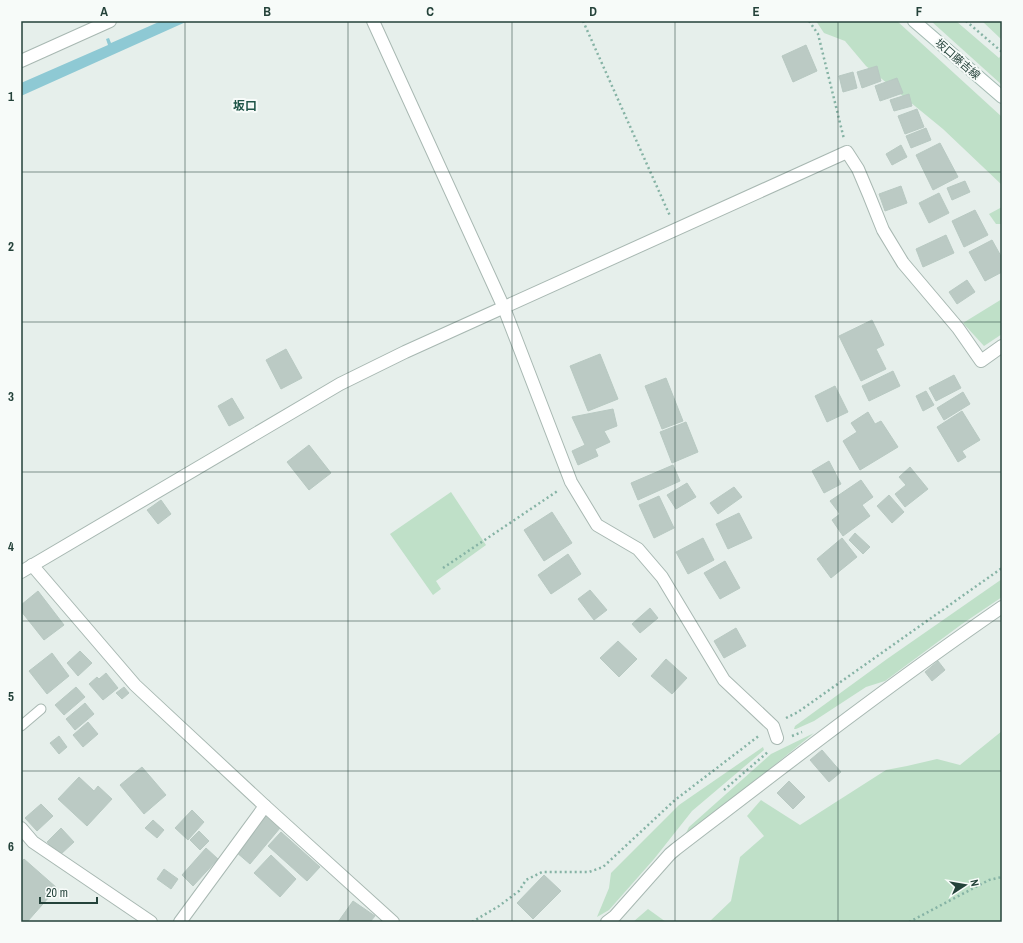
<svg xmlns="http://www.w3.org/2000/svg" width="1023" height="943" font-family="'Archivo Narrow','Noto Sans JP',sans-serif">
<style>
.green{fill:#bfe0c8}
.water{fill:#8ec9d4}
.building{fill:#bbcac4;stroke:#b8c9c2}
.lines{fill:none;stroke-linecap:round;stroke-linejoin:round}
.service-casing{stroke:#a8b8b2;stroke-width:11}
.minor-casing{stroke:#a8b8b2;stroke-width:14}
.secondary-casing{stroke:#a4bbb3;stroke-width:14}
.path{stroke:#86b3a5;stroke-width:2.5;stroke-dasharray:2 3;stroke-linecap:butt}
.service{stroke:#fff;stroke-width:9}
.minor{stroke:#fff;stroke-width:12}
.secondary{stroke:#fff;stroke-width:12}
.grid{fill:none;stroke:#24423a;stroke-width:1;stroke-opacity:0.55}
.labels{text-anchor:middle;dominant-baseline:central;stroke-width:4;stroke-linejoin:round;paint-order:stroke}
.street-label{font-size:11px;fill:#24423a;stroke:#f7fbf9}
.neighbourhood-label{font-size:12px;font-weight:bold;fill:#1f5548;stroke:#f7fbf9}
.neatline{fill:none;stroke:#24423a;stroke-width:1.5}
.grid-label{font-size:13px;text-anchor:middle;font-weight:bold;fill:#24423a}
</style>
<rect width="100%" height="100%" fill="#e6efeb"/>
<!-- green -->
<g class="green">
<polygon points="816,21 897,21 1002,117 1002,185 943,129 866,66 845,41 824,33"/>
<polygon points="931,21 956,21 999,58 1002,54 1002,85"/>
<polygon points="982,21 1002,21 1002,40"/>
<polygon points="1002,207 1002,224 996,224 989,214"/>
<polygon points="1002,299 1002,334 984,346 963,323"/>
<polygon points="451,492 486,545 436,581 441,589 433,595 390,534"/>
<polygon points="1002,579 1002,597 962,624 885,681 866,687 814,721 796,729 794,729 795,726 887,659"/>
<polygon points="1002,731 1002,922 709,922 731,901 740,857 764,836 747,816 761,800 800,825 886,770 907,766 937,759 960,765"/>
<polygon points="814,733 683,839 689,827 771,754"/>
<polygon points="763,747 764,750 692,811 654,859 609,910 597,917 609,888 611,873 679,805"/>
<polygon points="648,909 666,922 633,922"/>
</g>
<!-- water -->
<polygon class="water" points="161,21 188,21 21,96 21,83 108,45 106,39 109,38 111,43"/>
<!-- building -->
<g class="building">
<polygon points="806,45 817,71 793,82 782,56"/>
<polygon points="877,66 881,81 862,88 857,72"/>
<polygon points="853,72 857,88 843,92 839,76"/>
<polygon points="897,78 903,93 880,101 875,86"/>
<polygon points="909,94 912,106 894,111 890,100"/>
<polygon points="917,109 924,127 905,134 898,116"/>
<polygon points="926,128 931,140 911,148 906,136"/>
<polygon points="940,143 958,177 933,190 916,155"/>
<polygon points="901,145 907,157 892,165 886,154"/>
<polygon points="965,181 970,192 952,200 947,188"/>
<polygon points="901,186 907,203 885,211 879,194"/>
<polygon points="939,193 949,213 929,223 919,203"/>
<polygon points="975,210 988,235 964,247 952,221"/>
<polygon points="946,235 954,253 923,267 916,249"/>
<polygon points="992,240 1002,258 1002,272 985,281 969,252"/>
<polygon points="967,280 975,292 957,304 949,292"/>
<polygon points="872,320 884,345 876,349 886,369 861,381 839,336"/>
<polygon points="286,349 302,378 281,389 266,360"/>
<polygon points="600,354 618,399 588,411 570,366"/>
<polygon points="893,371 900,386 869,401 862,386"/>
<polygon points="954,375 961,388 936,401 929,388"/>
<polygon points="666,378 683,421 662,429 645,386"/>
<polygon points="835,386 848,412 827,422 815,396"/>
<polygon points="926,391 934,405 923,411 916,396"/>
<polygon points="963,392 970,404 944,420 937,408"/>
<polygon points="232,398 244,418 229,426 218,406"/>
<polygon points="613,409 617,426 604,431 610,442 595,449 598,456 578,465 572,451 585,445 572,417"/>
<polygon points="962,411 980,440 962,451 966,457 958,462 937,427"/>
<polygon points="868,412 875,424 881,421 898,447 860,470 843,441 857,432 851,423"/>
<polygon points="686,422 698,452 672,463 660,432"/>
<polygon points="309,445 331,473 309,490 287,462"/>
<polygon points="829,461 841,484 824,493 812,471"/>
<polygon points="673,465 680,481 638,500 631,483"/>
<polygon points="910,467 928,489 905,507 895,494 906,485 899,477"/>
<polygon points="861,480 873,497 862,505 870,516 843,536 832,520 840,514 830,501"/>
<polygon points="687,483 696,497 676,509 667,495"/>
<polygon points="734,487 742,497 718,514 710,503"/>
<polygon points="889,495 904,512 892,523 877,506"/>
<polygon points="659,496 674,528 654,538 639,505"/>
<polygon points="161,500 171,514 158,524 147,510"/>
<polygon points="552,512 572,543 544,561 524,530"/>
<polygon points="739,513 752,538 728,549 716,524"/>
<polygon points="855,533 870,547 863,554 849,540"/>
<polygon points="703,538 714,560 688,574 676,552"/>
<polygon points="842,538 857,557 831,578 817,559"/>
<polygon points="568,554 581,574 551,594 538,575"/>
<polygon points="725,561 740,588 720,599 704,573"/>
<polygon points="590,590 607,610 594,620 578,599"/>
<polygon points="38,591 64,625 44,640 21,611 21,605"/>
<polygon points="650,608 658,618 640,633 632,624"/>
<polygon points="736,628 746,646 724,658 714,641"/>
<polygon points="618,641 637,659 619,677 600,658"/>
<polygon points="80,651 92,663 78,676 67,663"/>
<polygon points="52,653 69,676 47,694 29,671"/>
<polygon points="666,659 687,678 672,694 651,676"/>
<polygon points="938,661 945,670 932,681 925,672"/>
<polygon points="106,673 118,688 103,700 89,684 97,677 99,679"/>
<polygon points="76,687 85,697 64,715 55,705"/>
<polygon points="124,687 129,693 122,699 116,693"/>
<polygon points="85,703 94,714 75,730 66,719"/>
<polygon points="88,722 98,734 83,747 73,735"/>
<polygon points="59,736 67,747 59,754 50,743"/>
<polygon points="822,750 841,772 829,782 810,760"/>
<polygon points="142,767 166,795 144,814 120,785"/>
<polygon points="79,777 94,791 98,786 112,799 87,826 58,799"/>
<polygon points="789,781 805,797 793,809 777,793"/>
<polygon points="41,804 53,816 37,831 25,818"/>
<polygon points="192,810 204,822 188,840 175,828"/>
<polygon points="266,816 280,828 250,864 236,852"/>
<polygon points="153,820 164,830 157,838 145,828"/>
<polygon points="61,828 74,842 60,855 47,842"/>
<polygon points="199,831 209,841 200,850 190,840"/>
<polygon points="281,832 320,867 307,881 268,846"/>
<polygon points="206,848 218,859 193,886 182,875"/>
<polygon points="271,855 296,879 280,897 254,873"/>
<polygon points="24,859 57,888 27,922 21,922 21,862"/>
<polygon points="164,869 178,879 171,889 157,879"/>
<polygon points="544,875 561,891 533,919 517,903"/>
<polygon points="353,901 375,916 370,922 338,922"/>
</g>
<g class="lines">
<!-- service casing -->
<g class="service-casing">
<polyline id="service" points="21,726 41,709"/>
</g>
<!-- minor casing -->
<g class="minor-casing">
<g id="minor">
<polyline points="373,21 504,308 571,482 597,525 638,549 662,577 724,680 773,726 777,738"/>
<polyline points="21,61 110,21"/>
<polyline points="32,565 135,685 265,806 393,922"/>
<polyline points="21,572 340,384 405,352 847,152 858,169 869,195 883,230 903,263 958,328 981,361 1002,346"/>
<polyline points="21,828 33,842 151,922"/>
<polyline points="180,922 265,806"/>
<path d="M607,922L615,916L670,854L676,849C783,767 890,684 1002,607"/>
</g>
</g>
<!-- secondary casing -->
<g class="secondary-casing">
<polyline id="secondary" points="914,21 1002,97"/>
</g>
<!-- path -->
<g class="path">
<polyline points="583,21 670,216"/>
<polyline points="809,21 818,34 844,139"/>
<polyline points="966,21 1002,52"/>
<polyline points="443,568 559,490"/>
<polyline points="786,718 798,712 1002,568"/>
<polyline points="792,736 802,732"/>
<polyline points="724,790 769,751"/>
<polyline points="472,922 499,906 519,891 526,880 542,872 589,872 603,867 675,800 760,735"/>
<polyline points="909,922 989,880 1002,877"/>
</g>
<!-- service -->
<use href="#service" class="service"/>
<!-- minor -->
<use href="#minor" class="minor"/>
<!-- secondary -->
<use href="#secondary" class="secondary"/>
</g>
<!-- grid -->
<path class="grid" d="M185,21V922M348,21V922M512,21V922M675,21V922M838,21V922M21,172H1002M21,322H1002M21,472H1002M21,621H1002M21,771H1002"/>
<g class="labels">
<!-- street labels -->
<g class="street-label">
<text transform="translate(958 59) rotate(41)">坂口藤吉線</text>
</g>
<!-- neighbourhood labels -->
<g class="neighbourhood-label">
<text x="245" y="106">坂口</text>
</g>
</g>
<!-- border -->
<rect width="1023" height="943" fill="none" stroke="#f7fbf9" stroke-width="44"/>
<!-- north arrow -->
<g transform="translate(965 885) rotate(78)" stroke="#f7fbf9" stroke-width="3" paint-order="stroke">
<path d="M0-3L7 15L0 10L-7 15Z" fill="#24423a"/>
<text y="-6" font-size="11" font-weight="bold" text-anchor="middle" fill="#24423a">N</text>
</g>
<!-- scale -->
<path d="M40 897v6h57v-6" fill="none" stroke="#24423a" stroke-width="2"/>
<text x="46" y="897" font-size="12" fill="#24423a" stroke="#f7fbf9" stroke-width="3" paint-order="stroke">20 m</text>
<rect x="22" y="22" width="979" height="899" class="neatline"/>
<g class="grid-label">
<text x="104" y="16">A</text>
<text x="267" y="16">B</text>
<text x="430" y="16">C</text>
<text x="593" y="16">D</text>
<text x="756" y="16">E</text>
<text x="919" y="16">F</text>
<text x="11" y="101">1</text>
<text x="11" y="251">2</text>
<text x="11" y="401">3</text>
<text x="11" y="551">4</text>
<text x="11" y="701">5</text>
<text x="11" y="851">6</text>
</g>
</svg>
